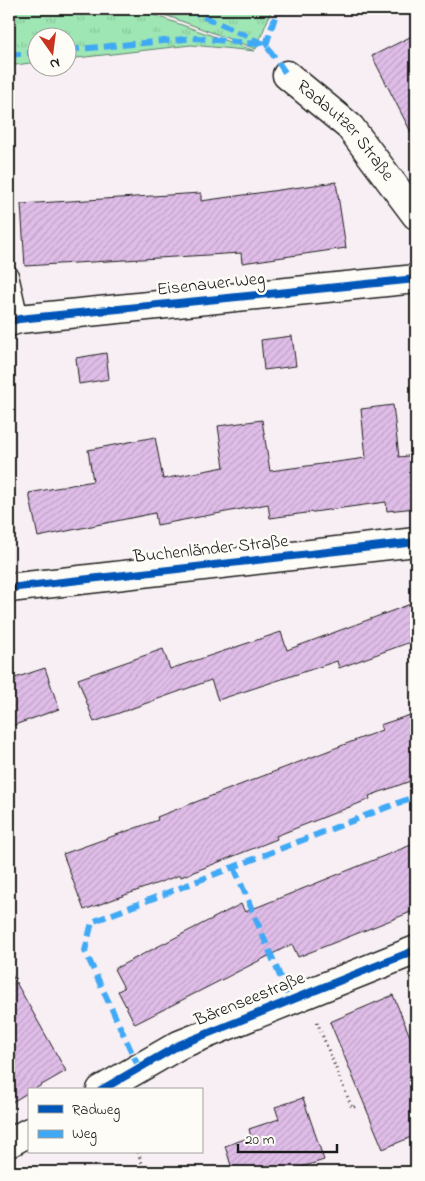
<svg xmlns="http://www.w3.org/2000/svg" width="425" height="1181" font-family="'Indie Flower',sans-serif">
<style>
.grass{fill:url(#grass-tufts);stroke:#5d8168}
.building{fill:url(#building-hatch);stroke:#1c1c1c}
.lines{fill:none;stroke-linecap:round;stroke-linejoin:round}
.service-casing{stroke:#1c1c1c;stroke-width:21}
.minor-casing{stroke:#1c1c1c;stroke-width:31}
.path{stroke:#1c1c1c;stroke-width:3;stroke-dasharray:1 4;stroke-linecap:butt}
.service{stroke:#fdfcf7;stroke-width:18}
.minor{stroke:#fdfcf7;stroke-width:28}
.quiet{stroke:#3fa9f5;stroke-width:6;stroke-dasharray:12 6;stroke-linecap:butt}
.cycleway-casing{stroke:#fdfcf7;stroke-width:11}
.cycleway{stroke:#0057b8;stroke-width:8}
.labels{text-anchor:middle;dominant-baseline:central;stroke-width:5;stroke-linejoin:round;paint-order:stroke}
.street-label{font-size:18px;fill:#1c1c1c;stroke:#fdfcf7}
</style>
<defs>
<pattern id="grass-tufts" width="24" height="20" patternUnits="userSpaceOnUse" patternTransform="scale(1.25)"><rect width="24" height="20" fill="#9ee6b4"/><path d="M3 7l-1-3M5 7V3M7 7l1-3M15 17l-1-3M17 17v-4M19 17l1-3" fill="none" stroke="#88c59a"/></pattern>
<pattern id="building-hatch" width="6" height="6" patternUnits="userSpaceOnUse" patternTransform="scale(1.25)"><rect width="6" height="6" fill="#dfbde8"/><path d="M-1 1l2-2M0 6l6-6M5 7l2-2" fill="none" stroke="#bfa2c6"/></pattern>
</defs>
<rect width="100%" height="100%" fill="#f7eff4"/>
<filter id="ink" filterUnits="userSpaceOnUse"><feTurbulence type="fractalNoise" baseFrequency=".02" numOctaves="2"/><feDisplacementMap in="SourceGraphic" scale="10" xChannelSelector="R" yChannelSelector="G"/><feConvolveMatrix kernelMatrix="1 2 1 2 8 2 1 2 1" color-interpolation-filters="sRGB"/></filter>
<g filter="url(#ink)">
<!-- grass -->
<g class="grass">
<polygon points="9,9 137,9 255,51 191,45 68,59 68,38 38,38 37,62 9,66"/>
<polygon points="149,9 272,9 256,49"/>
</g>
<!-- building -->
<g class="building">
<polygon points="416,34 416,142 372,56"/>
<polygon points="336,182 346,248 242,263 241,253 25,266 21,204 201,193 201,201"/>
<polygon points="292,336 296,366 264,370 261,340"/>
<polygon points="106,353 109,379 79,384 76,358"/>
<polygon points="393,405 399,457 416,455 416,508 387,511 386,502 270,518 268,504 157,525 155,513 38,537 29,493 93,481 88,450 155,437 163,479 224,467 218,426 262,420 270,471 366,458 361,409"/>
<polygon points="416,602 416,640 339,668 337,661 218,700 211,680 94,722 78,679 163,649 170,669 281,632 287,650"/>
<polygon points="45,668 59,709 9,727 9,680"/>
<polygon points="416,713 416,779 369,796 370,799 276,836 277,839 181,877 180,875 84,910 63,854 158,820 157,817 382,730 380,725"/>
<polygon points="416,843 416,910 298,957 292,944 135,1024 118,991 124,988 114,969 241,904 245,912"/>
<polygon points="9,970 66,1071 33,1090 29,1090 29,1092 9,1104"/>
<polygon points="393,995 416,1051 416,1135 383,1149 330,1022"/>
<polygon points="303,1098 324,1160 286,1172 233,1172 225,1146 251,1137 249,1129 279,1119 275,1107"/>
</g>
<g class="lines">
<!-- service casing -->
<g class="service-casing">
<polyline id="service" points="9,275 19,319"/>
</g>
<!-- minor casing -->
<g class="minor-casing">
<g id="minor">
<path id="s1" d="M287,75L350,127L416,215"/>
<polyline points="9,322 19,319 416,279"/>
<polyline points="9,588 416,542"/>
<polyline points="101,1090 179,1045 416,950"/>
<polyline points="9,1143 29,1132"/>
</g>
</g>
<!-- path -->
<g class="path">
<polyline points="317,1022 352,1108 358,1105"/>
<polyline points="138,1152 145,1172"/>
</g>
<!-- service -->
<use href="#service" class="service"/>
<!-- minor -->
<use href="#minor" class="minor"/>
<!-- quiet -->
<g class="quiet">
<polyline points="187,9 266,45 287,75"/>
<polyline points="68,50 196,38 266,45 275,17 283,9"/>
<polyline points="9,55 38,52"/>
<polyline points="234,867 290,1000"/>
<polyline points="139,1068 85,951 92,922 416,796"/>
</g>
<!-- cycleway casing -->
<g class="cycleway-casing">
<g id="cycleway">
<polyline points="9,322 19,319 416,279"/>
<polyline points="9,588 416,542"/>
<polyline points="101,1090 179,1045 416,950"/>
</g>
</g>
<!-- cycleway -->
<use href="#cycleway" class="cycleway"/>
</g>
</g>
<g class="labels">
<!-- street labels -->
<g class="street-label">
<text stroke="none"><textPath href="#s1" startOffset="81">Radautzer Straße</textPath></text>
<text transform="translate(211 285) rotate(-6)">Eisenauer Weg</text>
<text transform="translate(211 550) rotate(-6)">Buchenländer Straße</text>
<text transform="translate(250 1000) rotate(-22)">Bärenseestraße</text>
</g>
</g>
<!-- margin -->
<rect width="425" height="1181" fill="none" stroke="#fdfcf7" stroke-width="30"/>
<rect x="15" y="15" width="395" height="1151" fill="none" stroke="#1c1c1c" stroke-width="2" filter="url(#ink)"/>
<!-- legend -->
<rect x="28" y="1088" width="175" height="65" fill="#fdfcf7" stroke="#a3a29f"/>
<rect x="38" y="1105" width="25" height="8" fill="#0057b8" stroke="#a3a29f"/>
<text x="72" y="1114" font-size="15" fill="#1c1c1c">Radweg</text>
<rect x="38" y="1130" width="25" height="8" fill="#3fa9f5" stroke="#a3a29f"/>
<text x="72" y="1138" font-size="15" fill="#1c1c1c">Weg</text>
<!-- north arrow -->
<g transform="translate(52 52) rotate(166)"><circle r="24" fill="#fdfcf7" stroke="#a3a29f"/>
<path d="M0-4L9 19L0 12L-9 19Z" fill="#c8321e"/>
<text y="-8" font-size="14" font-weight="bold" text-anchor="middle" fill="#1c1c1c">N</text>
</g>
<!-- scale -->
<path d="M238 1144v8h99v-8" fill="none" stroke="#1c1c1c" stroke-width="2.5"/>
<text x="245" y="1144" font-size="15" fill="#1c1c1c" stroke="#fdfcf7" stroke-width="4" paint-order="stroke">20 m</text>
</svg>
